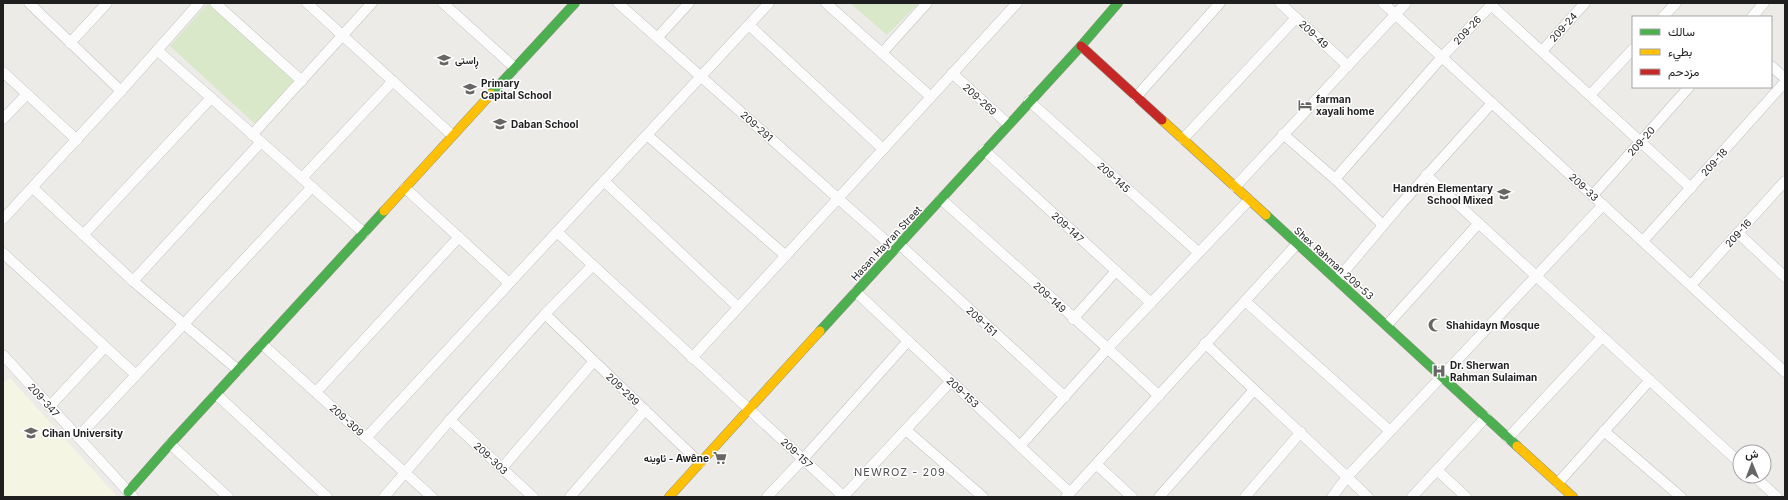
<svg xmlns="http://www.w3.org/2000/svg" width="1788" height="500" font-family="Inter,Vazirmatn,sans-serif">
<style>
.education{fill:#f5f5e4}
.grass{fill:#d9e8c9}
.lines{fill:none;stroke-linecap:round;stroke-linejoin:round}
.street-casing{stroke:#c4c3c2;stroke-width:11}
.fast-casing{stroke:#949681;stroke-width:10}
.slow-casing{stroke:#949681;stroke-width:10}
.jam-casing{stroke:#949681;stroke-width:10}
.street{stroke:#fcfcfc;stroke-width:10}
.fast{stroke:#4caf50;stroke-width:9}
.slow{stroke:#ffc107;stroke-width:9}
.jam{stroke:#c62828;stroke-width:9}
.labels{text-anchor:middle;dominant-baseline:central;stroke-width:3;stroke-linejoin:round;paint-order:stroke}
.street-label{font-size:10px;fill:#1f1f1f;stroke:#fff}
.poi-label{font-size:10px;font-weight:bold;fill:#1f1f1f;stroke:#fff;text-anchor:start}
.neighbourhood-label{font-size:11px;letter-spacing:1px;fill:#525252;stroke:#fff}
</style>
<rect width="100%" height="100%" fill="#edebe8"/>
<!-- education -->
<polygon class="education" points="10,378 104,482 118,497 3,497 3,383"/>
<!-- grass -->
<g class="grass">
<polygon points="208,3 298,81 257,126 170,46"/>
<polygon points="850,3 919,3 887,35"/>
</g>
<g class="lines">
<!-- street casing -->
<g class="street-casing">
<g id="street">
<polyline points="29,3 121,91"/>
<polyline points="215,3 302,81"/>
<polyline points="307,3 452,135"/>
<polyline points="443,3 515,68"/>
<polyline points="618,3 895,249"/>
<polyline points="826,3 931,97"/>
<polyline points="1280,3 1348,66"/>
<polyline points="1383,3 1785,372"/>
<polyline points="1491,5 1691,188"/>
<polyline points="1663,17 1676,3"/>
<polyline points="1752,17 1764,3"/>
<polyline points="749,25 883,149"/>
<polyline points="657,38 689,3"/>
<polyline points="70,43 107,3"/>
<polyline points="157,50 364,233"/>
<polyline points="1542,51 1585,3"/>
<polyline points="882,53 927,3"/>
<polyline points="1771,66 1785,78"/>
<polyline points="3,72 77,140"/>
<polyline points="952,73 1008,124"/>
<polyline points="1590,95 1633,49"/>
<polyline points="1136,97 1220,3"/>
<polyline points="1029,101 1198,252"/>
<polyline points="3,119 27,94"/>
<polyline points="1283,134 1335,179 1383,225"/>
<polyline points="252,135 372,3"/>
<polyline points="647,135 786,256"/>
<polyline points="1183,139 1296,18"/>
<polyline points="984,150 1151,303"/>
<polyline points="1426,175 1740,463"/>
<polyline points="302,178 393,81"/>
<polyline points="1335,179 1442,57 1493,3"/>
<polyline points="604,181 738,307"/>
<polyline points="1235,187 1406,3"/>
<polyline points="33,188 133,281 238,370"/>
<polyline points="405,188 509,283"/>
<polyline points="1593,195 1689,87"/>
<path d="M941,199C1014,265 1088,329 1159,396"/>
<polyline points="3,219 121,91 199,3"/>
<polyline points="557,232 844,497"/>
<polyline points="1738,233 1785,277"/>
<polyline points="83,235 211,98"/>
<polyline points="1643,241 1785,82"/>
<polyline points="899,244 1065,397"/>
<polyline points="3,253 136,375"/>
<polyline points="1337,280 1401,204 1492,103"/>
<polyline points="133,281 261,142"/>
<polyline points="1691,285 1785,181"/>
<polyline points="856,292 1070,493"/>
<polyline points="1245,301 1390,431"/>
<polyline points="545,314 700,463"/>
<polyline points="1073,319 1116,271"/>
<polyline points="1387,325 1479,223"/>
<path d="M1205,343C1259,395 1314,445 1368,497"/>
<polyline points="262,344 432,497"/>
<polyline points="3,355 133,497"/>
<polyline points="692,358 1017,3"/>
<polyline points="316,392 459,237"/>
<polyline points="216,394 327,497"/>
<polyline points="50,406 105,347"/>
<polyline points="450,420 533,497"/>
<polyline points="906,430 983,497"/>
<polyline points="1604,431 1681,497"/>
<polyline points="78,437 312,187"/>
<polyline points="366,438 769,3"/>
<polyline points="1508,438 1602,337"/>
<polyline points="170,444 228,497"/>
<polyline points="1020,446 1108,348 1249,200"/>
<polyline points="1097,465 1132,497"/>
<polyline points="502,468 594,361"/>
<polyline points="1437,470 1466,497"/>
<polyline points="1754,476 1777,497"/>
<polyline points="1558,483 1650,380"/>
<polyline points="384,497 450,420 545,314 593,265"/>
<polyline points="570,497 645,410"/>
<polyline points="767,497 803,459 908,341"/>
<polyline points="843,497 951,381"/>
<polyline points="1066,497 1297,244"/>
<polyline points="1159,497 1254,390"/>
<polyline points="1245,497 1301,432"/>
<polyline points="1332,497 1347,477 1603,205"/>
<polyline points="1412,497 1486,417"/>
</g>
</g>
<!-- fast casing -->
<g class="fast-casing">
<g id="fast">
<polyline points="491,94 575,3"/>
<polyline points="1266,215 1517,446"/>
<polyline points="820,331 1081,46 1118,3"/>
<polyline points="128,492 170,444 384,211"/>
</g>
</g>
<!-- slow casing -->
<g class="slow-casing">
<g id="slow">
<polyline points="1162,120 1266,215"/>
<polyline points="384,211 491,94"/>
<polyline points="1517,446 1573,497"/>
<polyline points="669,497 820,331"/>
</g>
</g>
<!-- jam casing -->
<g class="jam-casing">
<polyline id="jam" points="1081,46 1162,120"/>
</g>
<!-- street -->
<use href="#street" class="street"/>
<!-- fast -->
<use href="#fast" class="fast"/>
<!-- slow -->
<use href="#slow" class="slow"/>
<!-- jam -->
<use href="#jam" class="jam"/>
</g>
<!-- icons -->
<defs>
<g id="school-bare" transform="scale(1.08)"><path d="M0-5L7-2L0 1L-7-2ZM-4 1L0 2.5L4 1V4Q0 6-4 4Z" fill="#676665" stroke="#fff" stroke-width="2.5" paint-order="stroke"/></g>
<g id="hotel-bare" transform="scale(1.08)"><path d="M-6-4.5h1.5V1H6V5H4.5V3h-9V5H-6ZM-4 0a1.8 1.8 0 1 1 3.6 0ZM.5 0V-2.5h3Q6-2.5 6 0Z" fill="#676665" stroke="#fff" stroke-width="2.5" paint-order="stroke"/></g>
<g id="mosque-bare" transform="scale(1.08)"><path d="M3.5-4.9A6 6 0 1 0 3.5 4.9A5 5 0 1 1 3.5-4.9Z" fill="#676665" stroke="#fff" stroke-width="2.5" paint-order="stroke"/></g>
<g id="hospital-bare" transform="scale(1.08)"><path d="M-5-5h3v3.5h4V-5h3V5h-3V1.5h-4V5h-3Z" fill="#676665" stroke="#fff" stroke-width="2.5" paint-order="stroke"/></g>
<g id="university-bare" transform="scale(1.08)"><path d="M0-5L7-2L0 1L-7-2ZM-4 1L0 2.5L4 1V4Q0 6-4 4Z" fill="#676665" stroke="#fff" stroke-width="2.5" paint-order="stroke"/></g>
<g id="supermarket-bare" transform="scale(1.08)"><path d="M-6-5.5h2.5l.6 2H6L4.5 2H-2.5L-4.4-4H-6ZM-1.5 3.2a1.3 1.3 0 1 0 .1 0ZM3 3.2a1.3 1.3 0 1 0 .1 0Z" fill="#676665" stroke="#fff" stroke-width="2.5" paint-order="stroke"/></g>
</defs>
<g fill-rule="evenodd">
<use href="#school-bare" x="444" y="60"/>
<use href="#school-bare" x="470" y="89"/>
<use href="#hotel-bare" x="1305" y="105"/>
<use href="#school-bare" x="500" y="124"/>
<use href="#school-bare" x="1504" y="194"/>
<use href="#mosque-bare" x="1435" y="325"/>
<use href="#hospital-bare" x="1439" y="371"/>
<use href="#university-bare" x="31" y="433"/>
<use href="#supermarket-bare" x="720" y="458"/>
</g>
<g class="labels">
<!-- street labels -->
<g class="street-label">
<text transform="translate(1563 27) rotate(-48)">209-24</text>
<text transform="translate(1467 30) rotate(-47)">209-26</text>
<text transform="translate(1314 34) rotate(43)">209-49</text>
<text transform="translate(980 99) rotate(42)">209-269</text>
<text transform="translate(757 126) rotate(42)">209-291</text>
<text transform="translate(1641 141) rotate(-48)">209-20</text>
<text transform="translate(1714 162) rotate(-48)">209-18</text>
<text transform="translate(1114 177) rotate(42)">209-145</text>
<text transform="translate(1584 187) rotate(43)">209-33</text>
<text transform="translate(1068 227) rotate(43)">209-147</text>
<text transform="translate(1738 233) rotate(-48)">209-16</text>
<text transform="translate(886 243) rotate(-47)">Hasan Hayran Street</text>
<text transform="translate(1334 263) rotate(42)">Shex Rahman 209-53</text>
<text transform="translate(1050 297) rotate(42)">209-149</text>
<text transform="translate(982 321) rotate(43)">209-151</text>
<text transform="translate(623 389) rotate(44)">209-299</text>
<text transform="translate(963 392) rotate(43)">209-153</text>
<text transform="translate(44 400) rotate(48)">209-347</text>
<text transform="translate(347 420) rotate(42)">209-309</text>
<text transform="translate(797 453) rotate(43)">209-157</text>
<text transform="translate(491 458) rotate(43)">209-303</text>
</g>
<!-- poi labels -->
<g class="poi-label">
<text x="455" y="60">ڕاستی</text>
<text x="481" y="83">Primary<tspan x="481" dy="12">Capital School</tspan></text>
<text x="1316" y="99">farman<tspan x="1316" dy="12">xayali home</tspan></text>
<text x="511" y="124">Daban School</text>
<text x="1493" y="188" text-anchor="end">Handren Elementary<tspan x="1493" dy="12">School Mixed</tspan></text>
<text x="1446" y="325">Shahidayn Mosque</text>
<text x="1450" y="365">Dr. Sherwan<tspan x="1450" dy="12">Rahman Sulaiman</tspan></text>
<text x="42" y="433">Cihan University</text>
<text x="709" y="458" text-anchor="end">ئاوینە - Awêne</text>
</g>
<!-- neighbourhood labels -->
<g class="neighbourhood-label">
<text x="900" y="472">NEWROZ - 209</text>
</g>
</g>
<!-- border -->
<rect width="1788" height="500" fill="none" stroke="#1f1f1f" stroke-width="8"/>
<!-- legend -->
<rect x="1632" y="16" width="140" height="72" fill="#ffffff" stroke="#a5a5a5"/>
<rect x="1640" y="29" width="20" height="6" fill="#4caf50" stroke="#a5a5a5"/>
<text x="1668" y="36" font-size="12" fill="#1f1f1f">سالك</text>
<rect x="1640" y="49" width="20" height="6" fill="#ffc107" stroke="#a5a5a5"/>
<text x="1668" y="56" font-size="12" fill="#1f1f1f">بطيء</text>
<rect x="1640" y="69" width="20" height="6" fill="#c62828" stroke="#a5a5a5"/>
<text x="1668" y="76" font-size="12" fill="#1f1f1f">مزدحم</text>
<!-- north arrow -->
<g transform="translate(1752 464) rotate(359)"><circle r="19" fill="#ffffff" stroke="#a5a5a5"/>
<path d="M0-3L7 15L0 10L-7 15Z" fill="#676665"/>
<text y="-6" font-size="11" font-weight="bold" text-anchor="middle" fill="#1f1f1f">ش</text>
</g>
</svg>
